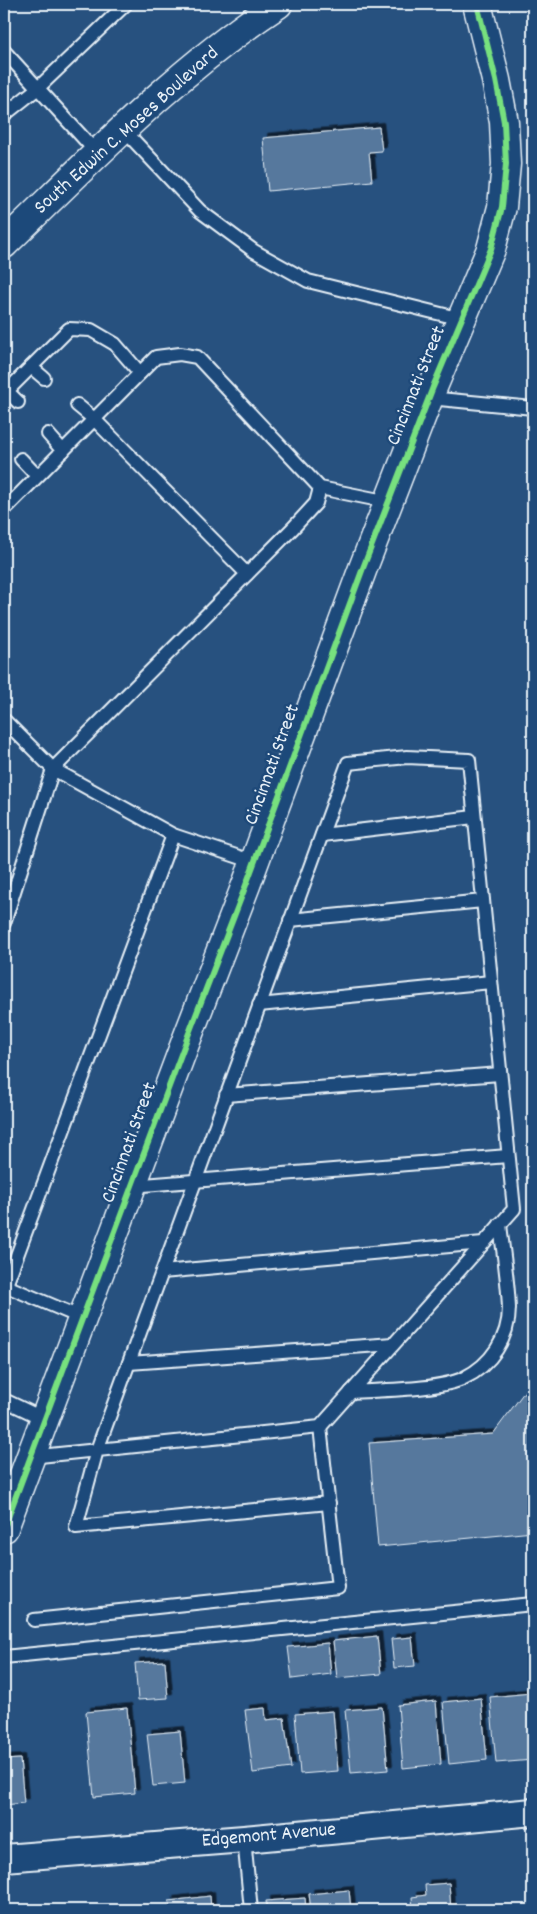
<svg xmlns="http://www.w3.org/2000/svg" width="537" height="1914" font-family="Dekko,sans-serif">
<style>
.building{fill:#57789d;stroke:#e8f1f8;filter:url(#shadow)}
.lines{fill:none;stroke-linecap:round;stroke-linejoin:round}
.lane-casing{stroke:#e8f1f8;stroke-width:16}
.street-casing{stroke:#e8f1f8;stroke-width:30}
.secondary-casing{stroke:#e8f1f8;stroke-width:31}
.lane{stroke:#1f4a7a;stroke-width:12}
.street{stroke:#1f4a7a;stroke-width:26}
.secondary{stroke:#1f4a7a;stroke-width:28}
.cycleway-casing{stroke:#1f4a7a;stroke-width:9}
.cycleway{stroke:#77e17e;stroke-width:6}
.labels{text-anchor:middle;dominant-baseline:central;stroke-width:5;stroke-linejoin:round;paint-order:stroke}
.street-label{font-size:20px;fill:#e8f1f8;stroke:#1f4a7a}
</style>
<defs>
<filter id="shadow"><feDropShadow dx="4.5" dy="-4.5" stdDeviation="0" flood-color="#0009"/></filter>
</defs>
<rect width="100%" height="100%" fill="#27517f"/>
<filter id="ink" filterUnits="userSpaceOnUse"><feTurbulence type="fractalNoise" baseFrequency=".02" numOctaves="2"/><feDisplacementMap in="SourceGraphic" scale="10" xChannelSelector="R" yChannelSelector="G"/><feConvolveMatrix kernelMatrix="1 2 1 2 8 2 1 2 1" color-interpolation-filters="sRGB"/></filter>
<g filter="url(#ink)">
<!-- building -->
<g class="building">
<polygon points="379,127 382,151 369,152 372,181 268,191 263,138"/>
<polygon points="533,1380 533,1532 378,1547 369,1443 493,1434"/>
<polygon points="377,1636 381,1674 337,1678 333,1641"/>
<polygon points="412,1637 415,1666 394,1668 391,1639"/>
<polygon points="328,1643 331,1674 292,1679 288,1647"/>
<polygon points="165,1661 168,1698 138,1700 135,1663"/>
<polygon points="531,1693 533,1722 533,1760 496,1763 490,1697"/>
<polygon points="481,1698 487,1760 449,1764 443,1702"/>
<polygon points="436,1701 441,1764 403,1768 398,1705"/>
<polygon points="382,1707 388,1770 351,1773 345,1710"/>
<polygon points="127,1708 135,1793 94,1797 86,1712"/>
<polygon points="265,1708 266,1720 284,1718 291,1768 253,1773 245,1710"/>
<polygon points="333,1711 338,1771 300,1774 295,1714"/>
<polygon points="180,1731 185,1783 153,1786 147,1734"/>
<polygon points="20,1759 24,1803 4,1805 4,1760"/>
<polygon points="449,1883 451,1910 413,1910 412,1897 426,1895 425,1885"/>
<polygon points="349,1890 351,1910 311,1910 309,1894"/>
<polygon points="210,1896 211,1910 170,1910 169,1901"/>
<polygon points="305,1898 306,1910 267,1910 266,1901"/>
</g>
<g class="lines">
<!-- lane casing -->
<g class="lane-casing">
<g id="lane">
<polyline points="4,51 97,153"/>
<polyline points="4,115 38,88 126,4"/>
<polyline points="123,129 200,211 254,251 308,281 461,319"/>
<polyline points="31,367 44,378"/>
<polyline points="7,391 18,402"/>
<polyline points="4,394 69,329 91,330 115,344 140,373"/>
<polyline points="429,398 533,408"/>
<polyline points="77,405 94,419 247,574"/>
<polyline points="48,434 63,451"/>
<polyline points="21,459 37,476"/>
<polyline points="4,510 156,357 180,354 197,357 320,488 389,502"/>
<polyline points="4,720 53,769 293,528 316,503 320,488"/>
<polyline points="322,835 474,817"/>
<polyline points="290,920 483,901"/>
<polyline points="4,923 53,769 173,835 254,862"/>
<polyline points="259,1005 491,982"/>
<polyline points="226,1095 500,1074"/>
<polyline points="131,1186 508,1156"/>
<polyline points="162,1272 483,1243"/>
<polyline points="4,1285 82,1318"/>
<polyline points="6,1285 173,835"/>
<polyline points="129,1363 393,1344"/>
<path d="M351,1392C381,1390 440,1390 464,1378C491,1365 509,1338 509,1308C508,1280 503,1252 500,1224"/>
<polyline points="4,1400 44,1419"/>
<polyline points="30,1457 320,1427 514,1209 469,760 407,757 348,763 97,1450 76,1527 329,1503"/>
<polyline points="34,1620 338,1588 320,1427"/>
<polyline points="4,1657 533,1604"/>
<polyline points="244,1839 251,1910"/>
</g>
</g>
<!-- street casing -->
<g class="street-casing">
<polyline id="street" points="4,1858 244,1839 533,1812"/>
</g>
<!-- secondary casing -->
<g class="secondary-casing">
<g id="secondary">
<path d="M4,244C91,160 176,71 278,4"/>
<polyline points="4,1528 186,1041 246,885 363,568 433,387 491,249 502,207 506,164 504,122 496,80 477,4"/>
</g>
</g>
<!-- lane -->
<use href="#lane" class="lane"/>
<!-- street -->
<use href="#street" class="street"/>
<!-- secondary -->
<use href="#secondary" class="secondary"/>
<!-- cycleway casing -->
<g class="cycleway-casing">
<polyline id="cycleway" points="4,1528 186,1041 246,885 363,568 433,387 491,249 502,207 506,164 504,122 496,80 477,4"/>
</g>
<!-- cycleway -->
<use href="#cycleway" class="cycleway"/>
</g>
</g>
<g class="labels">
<!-- street labels -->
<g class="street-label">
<text transform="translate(127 131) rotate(-42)">South Edwin C. Moses Boulevard</text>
<text transform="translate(417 386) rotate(-68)">Cincinnati Street</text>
<text transform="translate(273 765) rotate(-70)">Cincinnati Street</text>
<text transform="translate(130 1143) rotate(-70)">Cincinnati Street</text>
<text transform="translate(269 1836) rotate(-5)">Edgemont Avenue</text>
</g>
</g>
<!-- margin -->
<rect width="537" height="1914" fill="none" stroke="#1f4a7a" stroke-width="20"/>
<rect x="10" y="10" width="517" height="1894" fill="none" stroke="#e8f1f8" stroke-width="2" filter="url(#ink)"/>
</svg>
